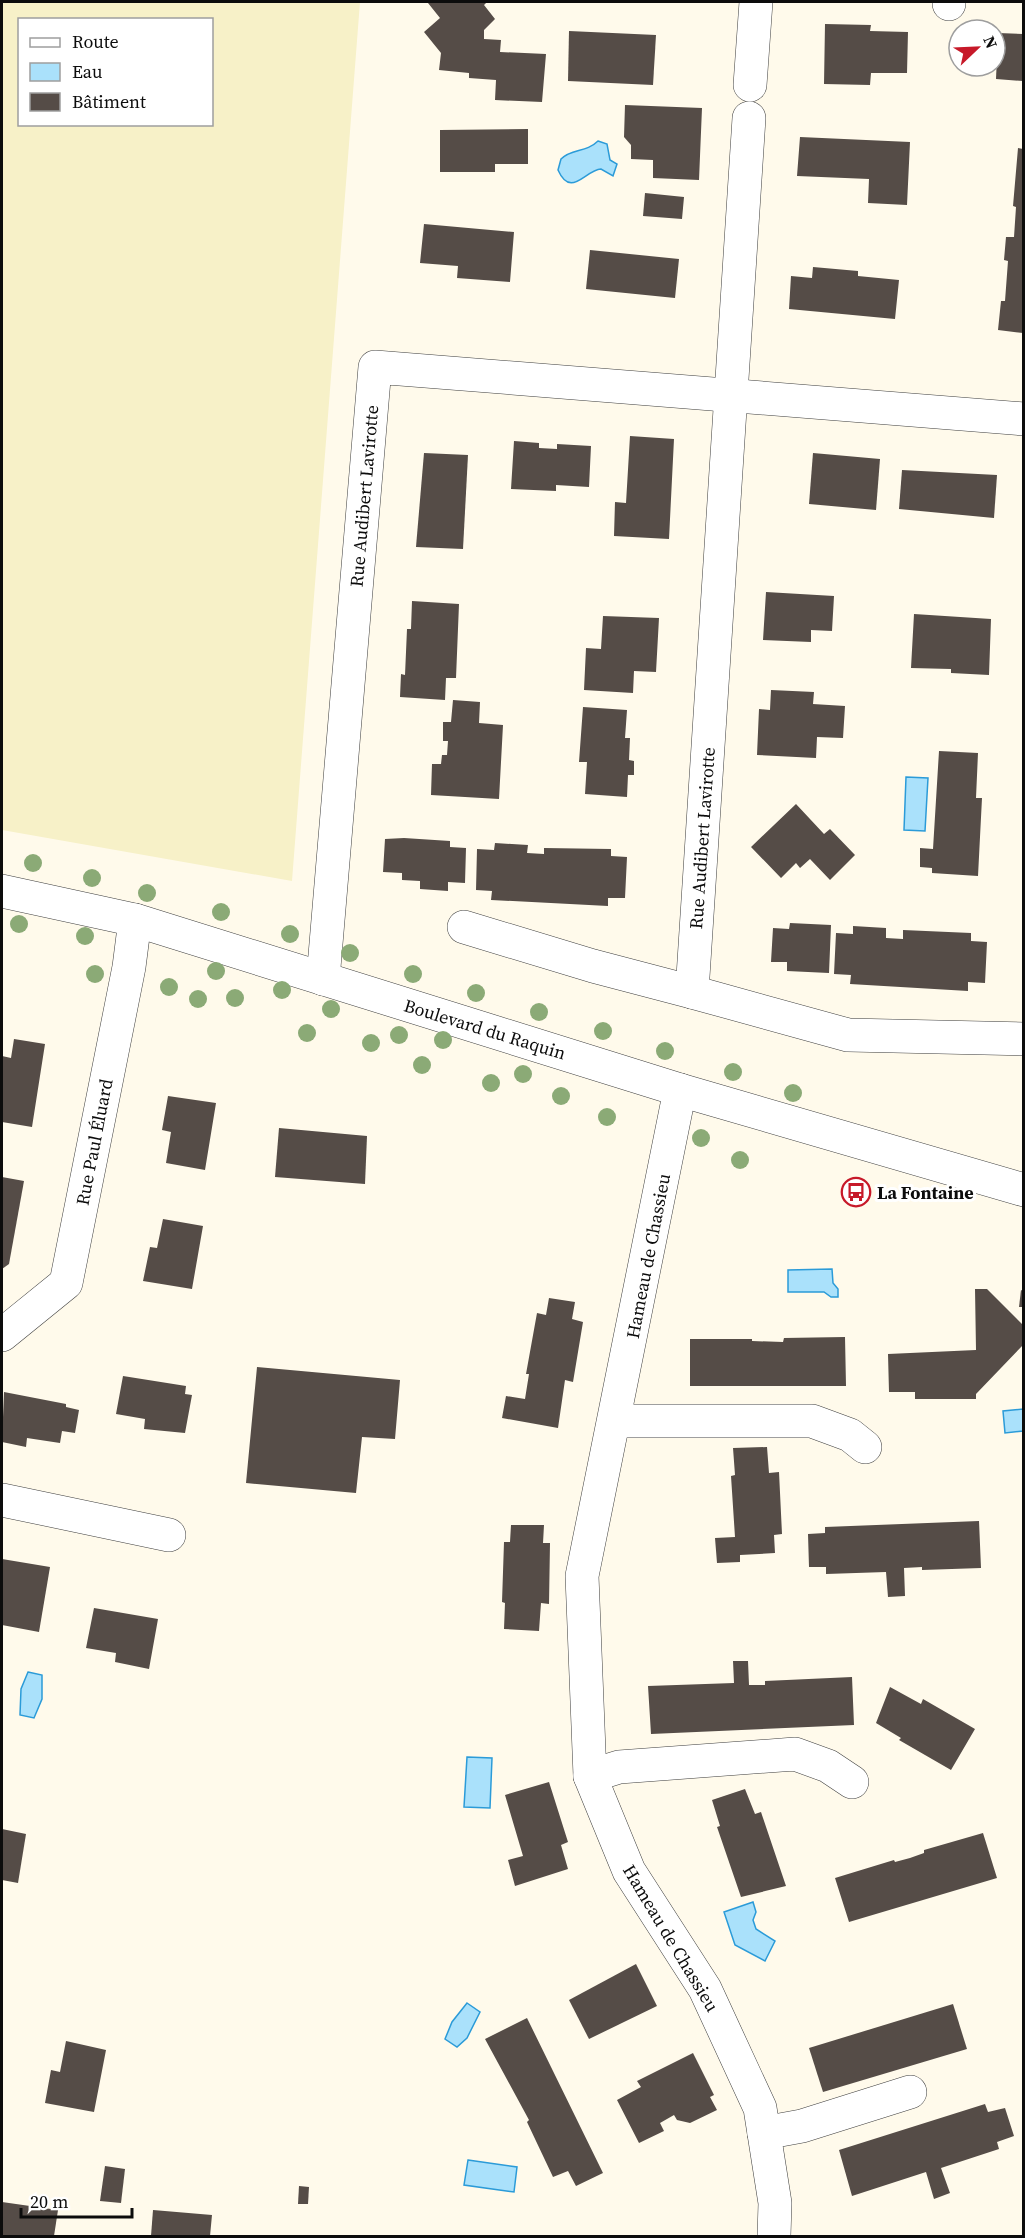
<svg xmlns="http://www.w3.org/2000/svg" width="1025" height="2238" font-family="'Source Serif 4',serif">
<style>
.farmland{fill:#f7f1c8;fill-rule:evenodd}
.water{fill:#aae1fb;stroke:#2b9bd8;stroke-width:1.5}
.building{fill:#554c47}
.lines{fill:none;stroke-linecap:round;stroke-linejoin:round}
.minor-casing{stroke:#3f3f3f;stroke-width:34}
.minor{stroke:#fff;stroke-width:33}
.tree{fill:#8baa76}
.labels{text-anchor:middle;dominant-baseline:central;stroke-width:6;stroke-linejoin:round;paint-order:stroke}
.street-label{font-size:18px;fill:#0c0c0c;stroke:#fff}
.poi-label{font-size:18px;font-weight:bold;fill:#0c0c0c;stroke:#fff;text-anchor:start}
</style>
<rect width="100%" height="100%" fill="#fffaeb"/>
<!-- farmland -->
<path class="farmland" d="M2,2H360L292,881L2,830ZM20,20H212V124H20Z"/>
<!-- water -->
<g class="water">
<path d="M598,141L607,144L610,160L617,164L613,176L601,169C585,170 571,199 558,170L561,159C572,148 586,153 598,141Z"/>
<polygon points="906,777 928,778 925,831 904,830"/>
<polygon points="832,1269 833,1283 838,1289 838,1297 831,1297 824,1292 788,1292 788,1270"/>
<polygon points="1023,1409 1023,1431 1005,1433 1003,1411"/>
<polygon points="28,1672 42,1675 42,1699 34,1718 20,1715 21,1689"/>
<polygon points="467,1757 492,1758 490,1808 464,1807"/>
<polygon points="753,1902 756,1912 753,1920 756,1929 775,1941 765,1961 735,1945 724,1912"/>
<polygon points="467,2003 480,2012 467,2038 457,2047 445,2039 452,2022"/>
<polygon points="468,2160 517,2167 514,2192 464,2185"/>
</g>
<!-- building -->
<g class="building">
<polygon points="431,2 487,2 484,5 495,19 484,30 484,39 501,40 500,52 546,54 542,102 495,100 496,80 469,78 469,73 439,70 441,53 424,32 440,18 428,3"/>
<polygon points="825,24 871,25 870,31 908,32 907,73 871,73 870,85 824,84"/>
<polygon points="569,31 656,35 653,85 568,81"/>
<polygon points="998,33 1023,34 1023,81 996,79"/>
<polygon points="625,105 702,108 699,180 653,178 653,160 631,159 631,145 624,137"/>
<polygon points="528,129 528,164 495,164 495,172 440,172 440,130"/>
<polygon points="800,137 910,142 907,205 868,203 869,179 797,176"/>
<polygon points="1018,148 1023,149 1023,333 998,330 1001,301 1005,301 1008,261 1004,260 1006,237 1014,237 1016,207 1013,206"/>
<polygon points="645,193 684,197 682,219 643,216"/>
<polygon points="424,224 514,232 510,282 457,278 458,266 420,263"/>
<polygon points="590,250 679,259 675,298 586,289"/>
<polygon points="813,267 858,271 858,276 899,280 895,319 789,309 791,276 812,278"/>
<polygon points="630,436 674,439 669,539 614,536 615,502 626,503"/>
<polygon points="514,441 539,443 539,448 557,449 557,444 591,446 589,487 556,485 556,491 511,489"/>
<polygon points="424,453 468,455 463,549 416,547"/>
<polygon points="813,453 880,459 876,510 809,504"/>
<polygon points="902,470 997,475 994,518 899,509"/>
<polygon points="766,592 834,596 832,631 811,630 811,642 763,640"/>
<polygon points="412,601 459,604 456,678 446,678 445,700 400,697 401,674 405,675 407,629 411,629"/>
<polygon points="914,614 991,619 989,675 951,673 951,669 911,668"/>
<polygon points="603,616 659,618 656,672 634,671 633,693 584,690 586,648 601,649"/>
<polygon points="771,690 814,692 813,704 845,706 843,738 817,737 816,758 757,755 759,709 770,710"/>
<polygon points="453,700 480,702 479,723 503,725 499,799 431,795 432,764 441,764 442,755 447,755 448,741 443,741 443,722 451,722"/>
<polygon points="583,707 627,710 625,738 630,738 629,760 634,761 634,775 628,775 627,797 585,794 587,762 579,762"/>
<polygon points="939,751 978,753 976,798 982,798 978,876 932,873 932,868 920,867 920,848 933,849"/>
<polygon points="796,804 824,834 830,829 855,855 830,880 810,859 800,868 796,863 781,878 751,847"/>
<polygon points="404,838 450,841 450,847 466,848 465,883 448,882 448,891 420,889 420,881 402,880 402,873 383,872 385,839"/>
<polygon points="495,843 528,845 527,853 544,854 544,848 611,849 611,856 627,857 625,898 608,898 608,906 491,900 492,891 476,890 477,849 494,850"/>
<polygon points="790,923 831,925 829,973 787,971 787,962 771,962 773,928 789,929"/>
<polygon points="853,926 886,928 886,938 903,939 903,930 971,933 971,941 987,942 985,983 968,982 968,991 850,984 851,975 834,974 836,933 853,934"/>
<polygon points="14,1039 45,1044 32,1127 2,1122 2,1056 11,1058"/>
<polygon points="168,1096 216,1103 205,1170 166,1163 171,1132 162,1130"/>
<polygon points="279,1128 367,1136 365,1184 275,1177"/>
<polygon points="2,1177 24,1181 9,1264 2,1269"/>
<polygon points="163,1219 203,1226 192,1289 143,1281 150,1247 157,1248"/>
<polygon points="975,1289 987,1289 1023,1325 1023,1345 976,1394 976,1399 915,1399 915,1392 889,1392 888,1354 976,1350"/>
<polygon points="1021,1290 1023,1291 1023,1307 1019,1307"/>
<polygon points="549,1298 575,1302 572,1319 583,1322 573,1382 565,1380 558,1428 502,1418 506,1396 525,1399 529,1374 526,1374 537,1313 546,1315"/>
<polygon points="845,1337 846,1386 690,1386 690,1339 752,1339 752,1341 783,1342 784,1338"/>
<polygon points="257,1367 400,1380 395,1439 362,1437 356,1493 246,1483"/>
<polygon points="123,1376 186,1386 185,1394 192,1395 185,1433 144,1429 145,1419 116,1414"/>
<polygon points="4,1392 66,1404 66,1407 79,1410 75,1433 62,1431 60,1443 27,1438 26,1447 2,1442"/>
<polygon points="767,1447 769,1473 779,1472 782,1534 774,1535 775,1553 740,1555 740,1562 717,1563 715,1538 735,1537 731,1476 735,1475 733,1448"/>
<polygon points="979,1521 981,1568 922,1570 922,1567 904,1568 905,1596 888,1597 886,1572 826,1574 826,1567 809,1567 808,1534 825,1533 825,1527"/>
<polygon points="511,1525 544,1525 543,1543 550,1543 549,1604 541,1603 539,1631 504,1629 505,1603 502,1602 504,1542 510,1542"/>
<polygon points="2,1559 50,1567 39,1632 2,1625"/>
<polygon points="94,1608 158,1619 149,1669 115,1662 116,1653 86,1648"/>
<polygon points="733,1661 748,1661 749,1685 765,1685 765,1681 852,1677 854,1725 651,1734 648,1686 734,1683"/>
<polygon points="890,1687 921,1704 923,1699 975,1729 951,1770 899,1740 901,1738 876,1723"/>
<polygon points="549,1782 568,1842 561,1845 568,1869 515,1886 508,1860 523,1856 505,1795"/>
<polygon points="745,1789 755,1814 761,1812 786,1886 741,1897 717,1827 720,1826 712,1800"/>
<polygon points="2,1829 26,1834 18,1883 2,1880"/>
<polygon points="983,1833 997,1878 849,1922 835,1878 894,1860 895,1862 910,1858 924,1853 924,1850"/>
<polygon points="636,1964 657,2006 589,2039 569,2000"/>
<polygon points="953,2004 967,2049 823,2092 809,2048"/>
<polygon points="527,2018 603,2173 576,2186 568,2171 553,2177 527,2122 529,2120 485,2039"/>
<polygon points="66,2041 106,2050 94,2112 45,2103 51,2070 60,2072"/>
<polygon points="693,2053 714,2095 710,2097 717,2110 690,2123 677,2120 674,2115 660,2123 664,2131 639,2143 617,2100 641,2087 637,2081"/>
<polygon points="985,2104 988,2112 1005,2108 1014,2136 997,2142 999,2149 941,2168 950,2193 934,2199 926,2172 852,2196 839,2150"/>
<polygon points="105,2166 125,2169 121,2203 100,2201"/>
<polygon points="299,2186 309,2187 308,2204 298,2204"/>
<polygon points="2,2202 58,2210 54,2236 2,2236"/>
<polygon points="153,2210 212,2215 210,2236 151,2236"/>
</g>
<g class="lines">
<!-- minor casing -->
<g class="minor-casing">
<g id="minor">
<polyline points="949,4 949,2"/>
<polyline points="750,85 756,2"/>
<polyline points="749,118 692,992 848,1035 1024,1039"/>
<polyline points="2,891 135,920 680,1090 1024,1190"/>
<polyline points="464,927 593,966 692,992"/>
<polyline points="323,979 375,367 1024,419"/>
<polyline points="680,1090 582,1576 590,1776 629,1871 705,1989 760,2108 775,2203 774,2236"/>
<polyline points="2,1335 66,1283 129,967 135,920"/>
<polyline points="614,1421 812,1421 850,1435 865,1447"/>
<polyline points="2,1500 169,1535"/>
<polyline points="590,1776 619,1767 795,1754 828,1766 852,1782"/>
<polyline points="764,2133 802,2126 910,2092"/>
</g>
</g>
<!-- minor -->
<use href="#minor" class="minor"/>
</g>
<!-- trees -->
<g class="tree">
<circle cx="33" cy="863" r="9"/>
<circle cx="92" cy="878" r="9"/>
<circle cx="147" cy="893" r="9"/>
<circle cx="221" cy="912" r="9"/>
<circle cx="19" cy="924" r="9"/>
<circle cx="290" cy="934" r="9"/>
<circle cx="85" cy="936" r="9"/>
<circle cx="350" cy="953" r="9"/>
<circle cx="216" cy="971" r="9"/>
<circle cx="95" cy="974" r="9"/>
<circle cx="413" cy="974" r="9"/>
<circle cx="169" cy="987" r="9"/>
<circle cx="282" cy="990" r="9"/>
<circle cx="476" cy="993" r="9"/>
<circle cx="235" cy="998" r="9"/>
<circle cx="198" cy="999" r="9"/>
<circle cx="331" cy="1009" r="9"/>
<circle cx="539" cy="1012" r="9"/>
<circle cx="603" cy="1031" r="9"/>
<circle cx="307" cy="1033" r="9"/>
<circle cx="399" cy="1035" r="9"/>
<circle cx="443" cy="1040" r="9"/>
<circle cx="371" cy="1043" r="9"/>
<circle cx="665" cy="1051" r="9"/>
<circle cx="422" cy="1065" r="9"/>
<circle cx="733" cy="1072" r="9"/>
<circle cx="523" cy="1074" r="9"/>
<circle cx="491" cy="1083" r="9"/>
<circle cx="793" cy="1093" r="9"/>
<circle cx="561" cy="1096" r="9"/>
<circle cx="607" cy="1117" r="9"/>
<circle cx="701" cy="1138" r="9"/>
<circle cx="740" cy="1160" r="9"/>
</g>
<!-- icons -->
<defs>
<g id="bus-ring" transform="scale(1.5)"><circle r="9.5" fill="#fff" stroke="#c71929" stroke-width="1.5"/><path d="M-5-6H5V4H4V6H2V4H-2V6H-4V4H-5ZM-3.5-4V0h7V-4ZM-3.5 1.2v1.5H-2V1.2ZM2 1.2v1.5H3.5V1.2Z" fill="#c71929"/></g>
</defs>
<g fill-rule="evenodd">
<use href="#bus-ring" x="856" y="1192"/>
</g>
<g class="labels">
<!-- street labels -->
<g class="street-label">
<text transform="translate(364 496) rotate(-85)">Rue Audibert Lavirotte</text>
<text transform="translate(702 838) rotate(-86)">Rue Audibert Lavirotte</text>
<text transform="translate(485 1029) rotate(17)">Boulevard du Raquin</text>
<text transform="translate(94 1142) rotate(-79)">Rue Paul Éluard</text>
<text transform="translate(648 1256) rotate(-79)">Hameau de Chassieu</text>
<text transform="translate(671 1938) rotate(59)">Hameau de Chassieu</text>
</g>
<!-- poi labels -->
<g class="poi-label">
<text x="877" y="1192">La Fontaine</text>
</g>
</g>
<!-- border -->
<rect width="1025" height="2238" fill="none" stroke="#0c0c0c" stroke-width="6"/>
<!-- legend -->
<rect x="18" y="18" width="195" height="108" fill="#ffffff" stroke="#9e9e9e" stroke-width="1.5"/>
<rect x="30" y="38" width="30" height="9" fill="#ffffff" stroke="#9e9e9e" stroke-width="1.5"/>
<text x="72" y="48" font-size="18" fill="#0c0c0c">Route</text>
<rect x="30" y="63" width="30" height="18" fill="#aae1fb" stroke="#9e9e9e" stroke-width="1.5"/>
<text x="72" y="78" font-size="18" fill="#0c0c0c">Eau</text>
<rect x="30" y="93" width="30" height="18" fill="#554c47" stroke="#9e9e9e" stroke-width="1.5"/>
<text x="72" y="108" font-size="18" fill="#0c0c0c">Bâtiment</text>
<!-- north arrow -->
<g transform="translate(977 48) rotate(67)"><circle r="28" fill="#ffffff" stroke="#9e9e9e" stroke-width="1.5"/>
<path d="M0-4.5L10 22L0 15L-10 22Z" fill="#c71929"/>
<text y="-9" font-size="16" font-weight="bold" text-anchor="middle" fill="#0c0c0c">N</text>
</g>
<!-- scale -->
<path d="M21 2208v9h111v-9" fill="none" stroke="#0c0c0c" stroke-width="3"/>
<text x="30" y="2208" font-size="18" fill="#0c0c0c" stroke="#ffffff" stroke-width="4.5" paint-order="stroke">20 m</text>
</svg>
